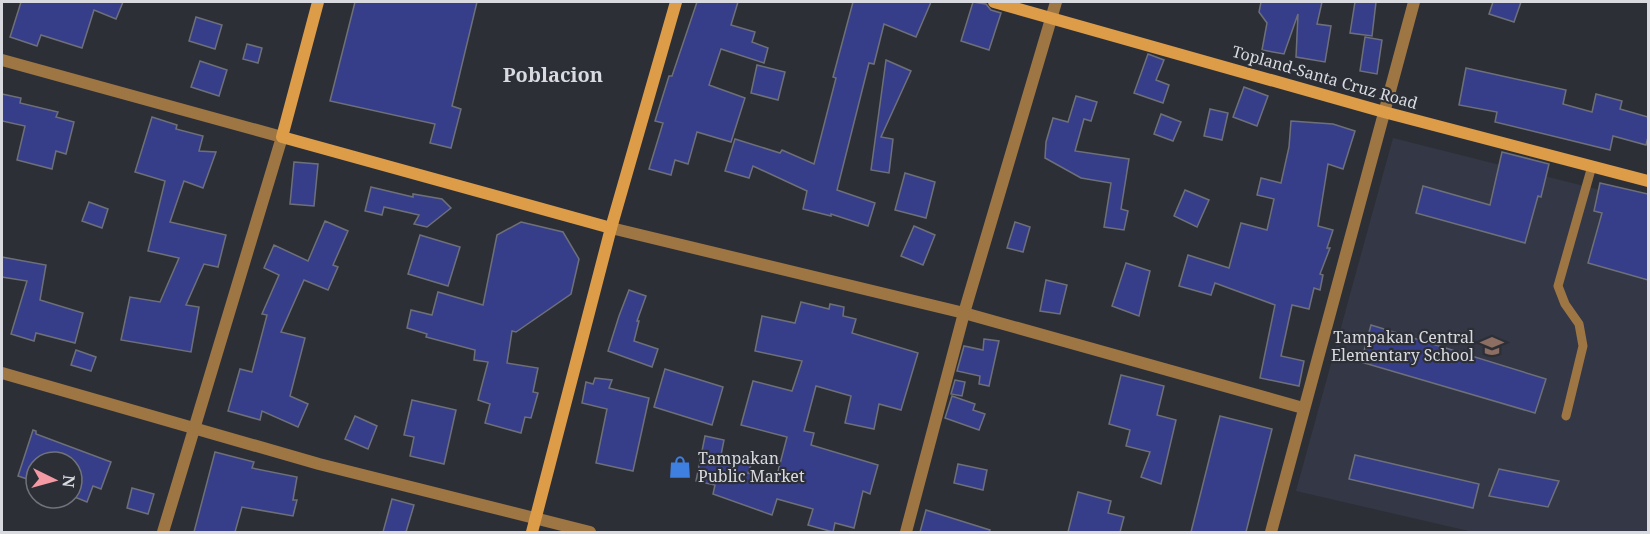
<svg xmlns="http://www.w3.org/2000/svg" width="1650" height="534" font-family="'Noto Serif',serif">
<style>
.built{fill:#343745}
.building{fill:#373e89;stroke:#6e7079;stroke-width:1.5}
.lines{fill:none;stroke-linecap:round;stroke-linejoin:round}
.service{stroke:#9d7644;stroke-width:9}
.minor{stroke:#9d7644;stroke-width:12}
.secondary{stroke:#dc9c48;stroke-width:12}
.labels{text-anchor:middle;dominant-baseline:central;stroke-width:4.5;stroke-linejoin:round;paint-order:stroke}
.street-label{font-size:16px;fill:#d8dadf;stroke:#2d2f37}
.poi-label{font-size:16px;fill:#d8dadf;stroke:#2d2f37;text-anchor:end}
.quarter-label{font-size:20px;font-weight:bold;fill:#d8dadf;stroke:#2d2f37}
</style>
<rect width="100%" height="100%" fill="#2d2f37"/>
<!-- built -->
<polygon class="built" points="1393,138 1648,202 1648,532 1473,532 1296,491"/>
<!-- building -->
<g class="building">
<polygon points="21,2 123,2 116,19 94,10 82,48 41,35 37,46 10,37"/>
<polygon points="355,2 477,2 452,106 461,109 451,148 430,143 435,124 330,101"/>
<polygon points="697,2 738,2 731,25 755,32 752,42 768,48 764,63 721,49 709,85 745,98 731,142 697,132 688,164 675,160 671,175 649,169 663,123 655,121 669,76 672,76"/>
<polygon points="853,2 931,2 916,37 884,24 874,64 869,63 837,190 875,203 868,226 831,214 831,216 803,209 807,191 753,166 749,178 725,171 735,139 780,153 782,150 814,164 836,78 833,77"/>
<polygon points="973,2 986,4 991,10 1001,13 989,50 961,41"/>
<polygon points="1261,2 1322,2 1317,24 1331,26 1325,62 1296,57 1298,14 1284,54 1262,50 1267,23 1259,12"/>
<polygon points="1355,2 1376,2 1372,36 1350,33"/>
<polygon points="1493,2 1521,2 1514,22 1489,14"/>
<polygon points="196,17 222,25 215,49 189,41"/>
<polygon points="1365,37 1382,40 1377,74 1360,71"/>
<polygon points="247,44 262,48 258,63 243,59"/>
<polygon points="1148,54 1164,60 1156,80 1169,85 1163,103 1134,93"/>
<polygon points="886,60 911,71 881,137 893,139 889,173 871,170"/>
<polygon points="200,61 227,70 219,96 191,87"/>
<polygon points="757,65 785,72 778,100 751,93"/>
<polygon points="1466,68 1566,90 1563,104 1592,112 1596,94 1622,101 1620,109 1648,117 1648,137 1646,145 1613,136 1610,150 1495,122 1497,112 1459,105"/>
<polygon points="1244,87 1268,96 1257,126 1233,117"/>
<polygon points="2,94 21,98 20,103 58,112 56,117 74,122 66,154 56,151 52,169 17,160 25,126 2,121"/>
<polygon points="1076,96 1097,102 1091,121 1084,119 1075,151 1129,159 1121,209 1128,211 1124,230 1104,227 1111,183 1081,178 1045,158 1046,142 1053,118 1068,122"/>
<polygon points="1210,109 1228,113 1222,140 1204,136"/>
<polygon points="1161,114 1181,122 1173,141 1154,134"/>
<polygon points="152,117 177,125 176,129 203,136 199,151 216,152 203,188 184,181 170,222 226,235 218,267 204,264 186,305 199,307 191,352 121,340 130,297 160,302 179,258 148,251 165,181 135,172"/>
<polygon points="1291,121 1333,124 1355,131 1343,169 1328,164 1318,226 1333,230 1327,248 1330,248 1320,274 1323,275 1320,290 1314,288 1309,309 1292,305 1281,356 1304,361 1299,386 1260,378 1275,305 1215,283 1211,295 1179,286 1188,255 1229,268 1241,223 1267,230 1274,199 1257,195 1261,178 1281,183 1289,147"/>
<polygon points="1502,152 1549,164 1541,197 1538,196 1525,243 1416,213 1423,186 1490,205"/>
<polygon points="294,162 318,164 314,206 290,204"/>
<polygon points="905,173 935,182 926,218 895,210"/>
<polygon points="1600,183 1648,194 1648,280 1588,263 1602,213 1594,211"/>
<polygon points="371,187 413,197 413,194 442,199 451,208 427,227 414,224 419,215 384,207 382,215 365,211"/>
<polygon points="1185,190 1209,200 1197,227 1174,216"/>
<polygon points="89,202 108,209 102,228 82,221"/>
<polygon points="325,221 348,231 333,265 338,267 328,290 304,280 281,332 305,338 290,396 308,404 298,427 262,411 260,420 228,411 240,369 252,372 267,315 262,314 279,275 264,268 274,245 308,261"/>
<polygon points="521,222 563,232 579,259 571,294 516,332 512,331 507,363 538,368 533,392 538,393 531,418 525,417 521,433 485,423 490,404 478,400 488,362 474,360 475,350 426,337 427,334 407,328 411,310 432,315 438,292 483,305 497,235"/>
<polygon points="1015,222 1030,227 1023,252 1007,248"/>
<polygon points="914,226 935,235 923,265 901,256"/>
<polygon points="420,235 460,247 448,286 408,274"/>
<polygon points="2,257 46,265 40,300 83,313 75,343 36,333 34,341 11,334 27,281 2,277"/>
<polygon points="1126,263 1150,271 1139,316 1112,306"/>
<polygon points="1046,280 1067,285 1060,314 1040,311"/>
<polygon points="629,290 646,296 637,321 639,321 634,341 658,349 652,367 608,351 619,316"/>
<polygon points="801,302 829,309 830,304 844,307 843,316 856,319 852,333 918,353 901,410 879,404 874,429 845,423 851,396 816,386 804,431 814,433 811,445 878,465 870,494 863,491 854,528 835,523 833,532 808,525 813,509 777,499 772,515 713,494 715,485 696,481 705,436 724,440 721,455 751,465 748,473 775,483 787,437 741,425 753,381 792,391 802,361 755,351 762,316 795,323"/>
<polygon points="1371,325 1546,379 1535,413 1361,362"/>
<polygon points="984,339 999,341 989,386 979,384 980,376 957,371 964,346 983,350"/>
<polygon points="76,350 96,357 91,371 71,365"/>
<polygon points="665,369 723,387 712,425 654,407"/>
<polygon points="1121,375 1164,386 1157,415 1176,420 1161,484 1141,477 1150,452 1126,446 1130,430 1109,424"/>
<polygon points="595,378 612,380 609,388 649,398 633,471 596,463 607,409 582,403 586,382 593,384"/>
<polygon points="955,380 965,382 962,396 951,394"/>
<polygon points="952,396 975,404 973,410 985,414 979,430 945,418"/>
<polygon points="412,400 456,410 444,464 410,456 414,437 404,435"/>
<polygon points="355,416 377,426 368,449 345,439"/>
<polygon points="1220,416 1272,429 1246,532 1191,532"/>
<polygon points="33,430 36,431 36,434 111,462 101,489 93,486 87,502 72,496 72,462 36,462 36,482 18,476"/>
<polygon points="215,452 254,462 252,468 297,477 293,500 297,500 293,516 242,507 235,532 194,532"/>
<polygon points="1355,455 1479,484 1473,508 1349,479"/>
<polygon points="958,464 987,470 983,490 954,483"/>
<polygon points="1499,469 1559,481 1548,507 1489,496"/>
<polygon points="132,488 154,494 148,514 127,508"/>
<polygon points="1078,492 1111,501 1108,513 1124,517 1120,532 1068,532"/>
<polygon points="392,499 414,505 406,532 383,532"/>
<polygon points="926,510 990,530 989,532 920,532"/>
</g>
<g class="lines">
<!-- service -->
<polyline class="service" points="1566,416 1583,346 1579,324 1565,304 1558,286 1592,166"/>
<!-- minor -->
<g class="minor">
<polyline points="2,60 282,137 163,532"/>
<polyline points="611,228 964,313 1303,408"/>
<polyline points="2,373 319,464 590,532"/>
<polyline points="906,532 964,313 1056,2"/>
<polyline points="1271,532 1414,2"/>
</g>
<!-- secondary -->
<g class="secondary">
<polyline points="318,2 282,137 611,228"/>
<polyline points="994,2 1384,112 1648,181"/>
<polyline points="532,532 611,228 676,2"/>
</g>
</g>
<!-- icons -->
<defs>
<g id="school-bare" transform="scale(1.8)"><path d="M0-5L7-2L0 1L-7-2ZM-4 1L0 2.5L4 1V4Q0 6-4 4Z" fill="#8d6e63" stroke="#2d2f37" stroke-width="2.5" paint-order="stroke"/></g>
<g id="shop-bare" transform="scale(1.8)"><path d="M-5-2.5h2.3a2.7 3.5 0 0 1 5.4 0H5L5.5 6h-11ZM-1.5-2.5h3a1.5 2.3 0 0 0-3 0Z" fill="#3f7fe0" stroke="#2d2f37" stroke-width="2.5" paint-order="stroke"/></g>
</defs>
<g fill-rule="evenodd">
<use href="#school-bare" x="1492" y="346"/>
<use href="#shop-bare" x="680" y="467"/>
</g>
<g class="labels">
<!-- street labels -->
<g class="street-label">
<text transform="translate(1325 77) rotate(16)">Topland-Santa Cruz Road</text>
</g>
<!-- poi labels -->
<g class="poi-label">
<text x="1474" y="337">Tampakan Central<tspan x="1474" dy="18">Elementary School</tspan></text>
<text x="698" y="458" text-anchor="start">Tampakan<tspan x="698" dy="18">Public Market</tspan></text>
</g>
<!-- quarter labels -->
<g class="quarter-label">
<text x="553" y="74">Poblacion</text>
</g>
</g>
<!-- border -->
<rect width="1650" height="534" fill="none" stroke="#d8dadf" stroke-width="6"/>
<!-- north arrow -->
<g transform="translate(54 480) rotate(95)"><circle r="28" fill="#2d2f37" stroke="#71737a" stroke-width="1.5"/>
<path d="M0-4.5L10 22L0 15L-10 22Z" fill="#f49aa4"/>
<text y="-9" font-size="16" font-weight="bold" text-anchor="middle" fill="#d8dadf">N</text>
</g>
</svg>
